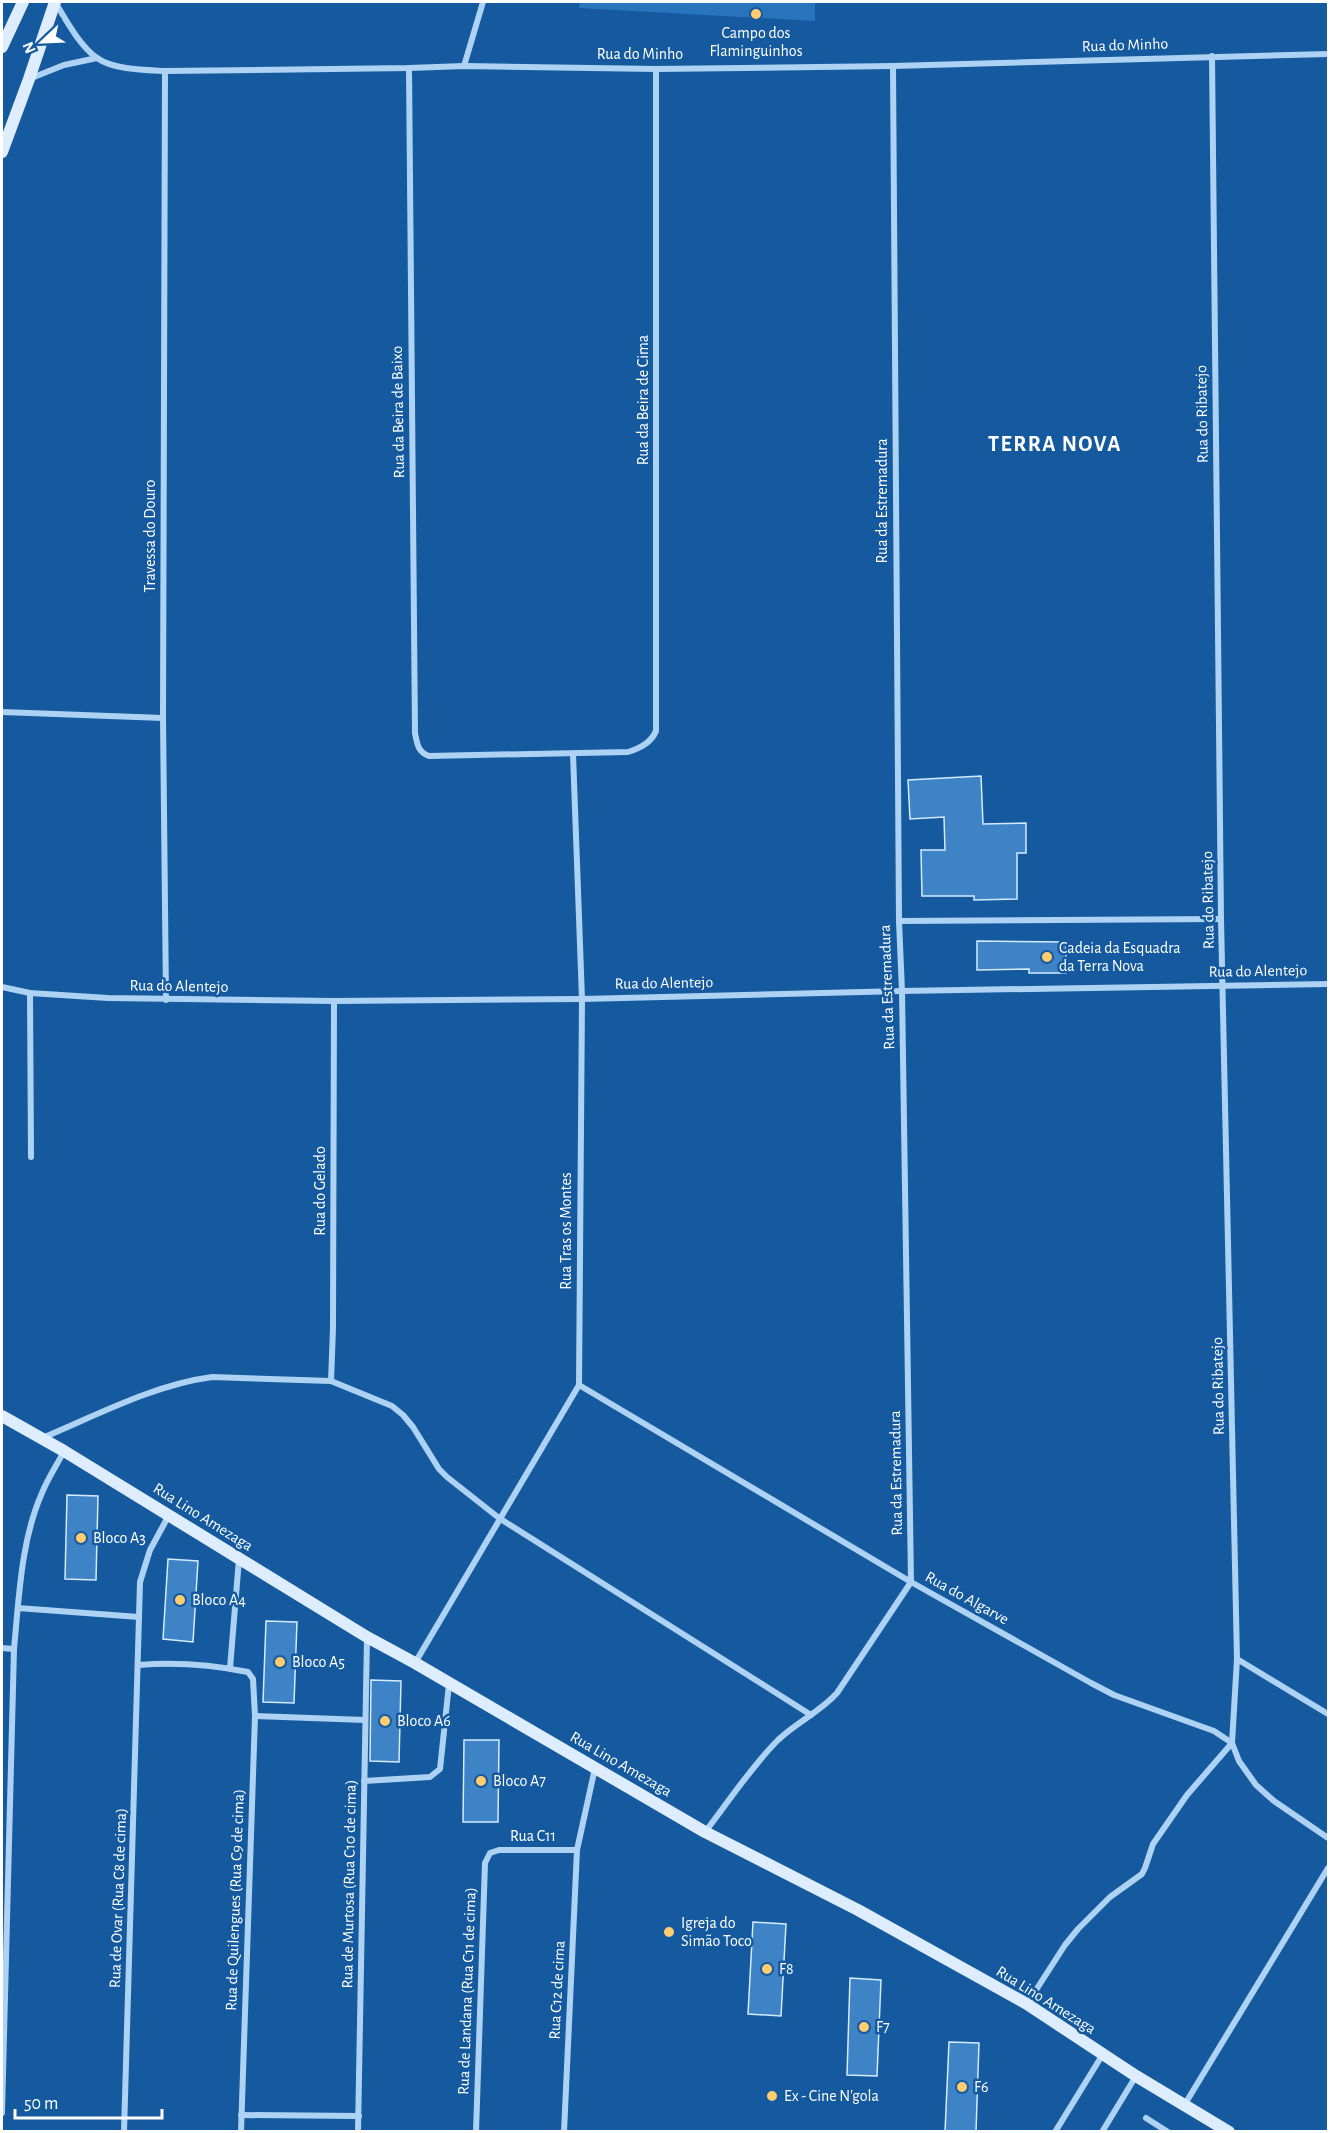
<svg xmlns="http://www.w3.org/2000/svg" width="1330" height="2133" font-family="'Alegreya Sans',sans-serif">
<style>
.green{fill:#2874bd}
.building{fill:#3d83c6;stroke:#d6eafd;stroke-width:1.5}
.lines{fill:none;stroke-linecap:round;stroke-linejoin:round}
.street{stroke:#add2f4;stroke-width:6}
.secondary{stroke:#ddedfd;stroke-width:12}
.poi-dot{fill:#ffcc70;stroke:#155a9f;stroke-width:2}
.labels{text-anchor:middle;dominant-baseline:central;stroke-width:5;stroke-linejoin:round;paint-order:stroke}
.poi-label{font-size:16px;fill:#fff;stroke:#155a9f;text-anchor:start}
.street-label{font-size:16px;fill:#fff;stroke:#155a9f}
.district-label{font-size:22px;font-weight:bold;letter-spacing:1.5px;fill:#fff;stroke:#155a9f}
</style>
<rect width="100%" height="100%" fill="#155a9f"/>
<!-- green -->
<polygon class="green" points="580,2 815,2 815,21 579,8"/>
<!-- building -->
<g class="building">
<polygon points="981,776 983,824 1026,823 1026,853 1017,853 1017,899 974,900 974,896 922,896 921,850 945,850 944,817 910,819 908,780"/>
<polygon points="977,941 1066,942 1066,973 1029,973 1029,969 977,970"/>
<polygon points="67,1495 98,1496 96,1580 65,1579"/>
<polygon points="168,1559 198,1561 193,1642 163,1639"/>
<polygon points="266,1621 297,1622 294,1703 263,1702"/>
<polygon points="371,1680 401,1681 399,1762 370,1761"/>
<polygon points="464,1740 499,1740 498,1822 463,1822"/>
<polygon points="753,1922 786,1924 781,2016 748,2014"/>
<polygon points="850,1978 881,1980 877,2076 847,2075"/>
<polygon points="949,2042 979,2043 976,2132 945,2132"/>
</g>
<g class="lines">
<!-- street -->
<g class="street">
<path d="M55,2C66,20 79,45 97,58C114,70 145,70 165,71L409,68L464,66L656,69L893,66L1328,54"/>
<polyline points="464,66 483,2"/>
<path d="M409,68L415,733C417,744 418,752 429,756L628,752C640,748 651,743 656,731V69"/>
<polyline points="165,71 163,718 166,1000"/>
<polyline points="29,79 64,65 97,58"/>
<polyline points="2,712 163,718"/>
<polyline points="899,921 1221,919"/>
<polyline points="2,987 30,993 108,998 334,1001 582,999 902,991 1328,984"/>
<polyline points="30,993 31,1157"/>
<polyline points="331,1381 333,1328 334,1001"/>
<polyline points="579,1385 911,1582 1091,1683 1114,1695 1214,1731 1232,1743 1239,1761 1256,1785 1274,1801 1328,1838"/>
<path d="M42,1438C97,1415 153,1385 212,1377L331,1381L392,1406L403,1415L413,1427L439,1469L447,1477L499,1518L811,1715"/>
<polyline points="18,1608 139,1617"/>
<polyline points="2,1648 14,1649"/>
<polyline points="1237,1659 1328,1714"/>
<polyline points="415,1663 579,1385 582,999 573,754"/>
<path d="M139,1665C174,1662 213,1665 248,1672L253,1679L255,1716L241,2132"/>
<polyline points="230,1668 239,1559"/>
<polyline points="255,1716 365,1720"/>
<polyline points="364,1781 430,1777 440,1769 449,1684"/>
<path d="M705,1832C729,1801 751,1767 778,1740C797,1722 820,1712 837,1693L911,1582L902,991L899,921L893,66"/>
<polyline points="1027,2004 1065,1945 1078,1929 1110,1897 1142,1874 1145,1868 1153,1844 1187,1795 1232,1743 1237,1659 1221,919 1212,56"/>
<polyline points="1185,2104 1328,1868"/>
<path d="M2,2113L14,1649C19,1597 21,1540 42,1493C48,1478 57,1465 64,1451"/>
<polyline points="241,2115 359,2116"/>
<polyline points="1146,2118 1168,2132"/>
<polyline points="124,2132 140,1582 150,1550 169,1515"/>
<polyline points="358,2132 367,1637"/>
<polyline points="476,2132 485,1863 490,1853 499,1850 577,1850"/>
<polyline points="564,2132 577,1850 595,1768"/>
<polyline points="1055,2132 1103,2054"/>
<polyline points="1102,2132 1136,2076"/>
</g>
<!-- secondary -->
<g class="secondary">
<polyline points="2,47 23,2"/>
<polyline points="2,152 29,79 55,2"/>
<polyline points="2,1416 64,1451 367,1637 415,1663 705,1832 858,1910 1027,2004 1136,2076 1229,2132"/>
</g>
</g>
<!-- markers -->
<g class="poi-dot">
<circle cx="756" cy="14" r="6"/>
<circle cx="1047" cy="957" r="6"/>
<circle cx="81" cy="1538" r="6"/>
<circle cx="180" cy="1600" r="6"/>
<circle cx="280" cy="1662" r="6"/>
<circle cx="385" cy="1721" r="6"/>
<circle cx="481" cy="1781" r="6"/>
<circle cx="669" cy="1932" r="6"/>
<circle cx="767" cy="1969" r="6"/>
<circle cx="864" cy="2027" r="6"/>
<circle cx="962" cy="2087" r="6"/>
<circle cx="772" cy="2096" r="6"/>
</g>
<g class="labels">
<!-- poi labels -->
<g class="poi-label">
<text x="756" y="33" text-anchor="middle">Campo dos<tspan x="756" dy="18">Flaminguinhos</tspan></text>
<text x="1059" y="948">Cadeia da Esquadra<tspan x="1059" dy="18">da Terra Nova</tspan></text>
<text x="93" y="1538">Bloco A3</text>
<text x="192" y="1600">Bloco A4</text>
<text x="292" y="1662">Bloco A5</text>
<text x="397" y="1721">Bloco A6</text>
<text x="493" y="1781">Bloco A7</text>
<text x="681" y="1923">Igreja do<tspan x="681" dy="18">Simão Toco</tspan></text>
<text x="779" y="1969">F8</text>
<text x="876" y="2027">F7</text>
<text x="974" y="2087">F6</text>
<text x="784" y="2096">Ex - Cine N'gola</text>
</g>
<!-- street labels -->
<g class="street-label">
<text transform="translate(1125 45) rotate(-2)">Rua do Minho</text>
<text x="640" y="54">Rua do Minho</text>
<text transform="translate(643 400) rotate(-90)">Rua da Beira de Cima</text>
<text transform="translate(398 412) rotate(-91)">Rua da Beira de Baixo</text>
<text transform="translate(1202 414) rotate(-91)">Rua do Ribatejo</text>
<text transform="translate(882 501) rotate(-90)">Rua da Estremadura</text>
<text transform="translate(150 536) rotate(-90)">Travessa do Douro</text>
<text transform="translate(1208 900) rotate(-91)">Rua do Ribatejo</text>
<text transform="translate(1258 971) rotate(-1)">Rua do Alentejo</text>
<text transform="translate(664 983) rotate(-1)">Rua do Alentejo</text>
<text transform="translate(179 986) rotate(1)">Rua do Alentejo</text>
<text transform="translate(887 987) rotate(-92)">Rua da Estremadura</text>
<text transform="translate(320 1191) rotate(-90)">Rua do Gelado</text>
<text transform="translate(566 1231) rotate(-90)">Rua Tras os Montes</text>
<text transform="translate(1218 1386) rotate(-91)">Rua do Ribatejo</text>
<text transform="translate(896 1473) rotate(-91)">Rua da Estremadura</text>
<text transform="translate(203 1517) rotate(32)">Rua Lino Amezaga</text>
<text transform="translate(967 1598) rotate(29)">Rua do Algarve</text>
<text transform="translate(621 1764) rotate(30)">Rua Lino Amezaga</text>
<text x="533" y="1836">Rua C11</text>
<text transform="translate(349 1884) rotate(-89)">Rua de Murtosa (Rua C10 de cima)</text>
<text transform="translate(118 1898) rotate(-88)">Rua de Ovar (Rua C8 de cima)</text>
<text transform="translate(235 1900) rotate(-88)">Rua de Quilengues (Rua C9 de cima)</text>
<text transform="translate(557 1990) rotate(-87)">Rua C12 de cima</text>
<text transform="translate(467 1991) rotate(-88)">Rua de Landana (Rua C11 de cima)</text>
<text transform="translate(1046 2000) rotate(32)">Rua Lino Amezaga</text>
</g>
<!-- district labels -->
<g class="district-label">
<text x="1055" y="444">TERRA NOVA</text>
</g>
</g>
<!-- border -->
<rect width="1330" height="2133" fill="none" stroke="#ffffff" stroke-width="6"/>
<!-- north arrow -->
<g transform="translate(42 42) rotate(247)" stroke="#155a9f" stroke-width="4.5" paint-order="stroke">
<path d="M0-4.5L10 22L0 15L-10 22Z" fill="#ffffff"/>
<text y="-9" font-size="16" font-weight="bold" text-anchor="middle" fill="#ffffff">N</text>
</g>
<!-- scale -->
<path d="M15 2109v9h147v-9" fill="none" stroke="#ffffff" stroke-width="3"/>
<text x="24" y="2109" font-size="18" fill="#ffffff" stroke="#155a9f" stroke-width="4.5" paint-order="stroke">50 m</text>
</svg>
